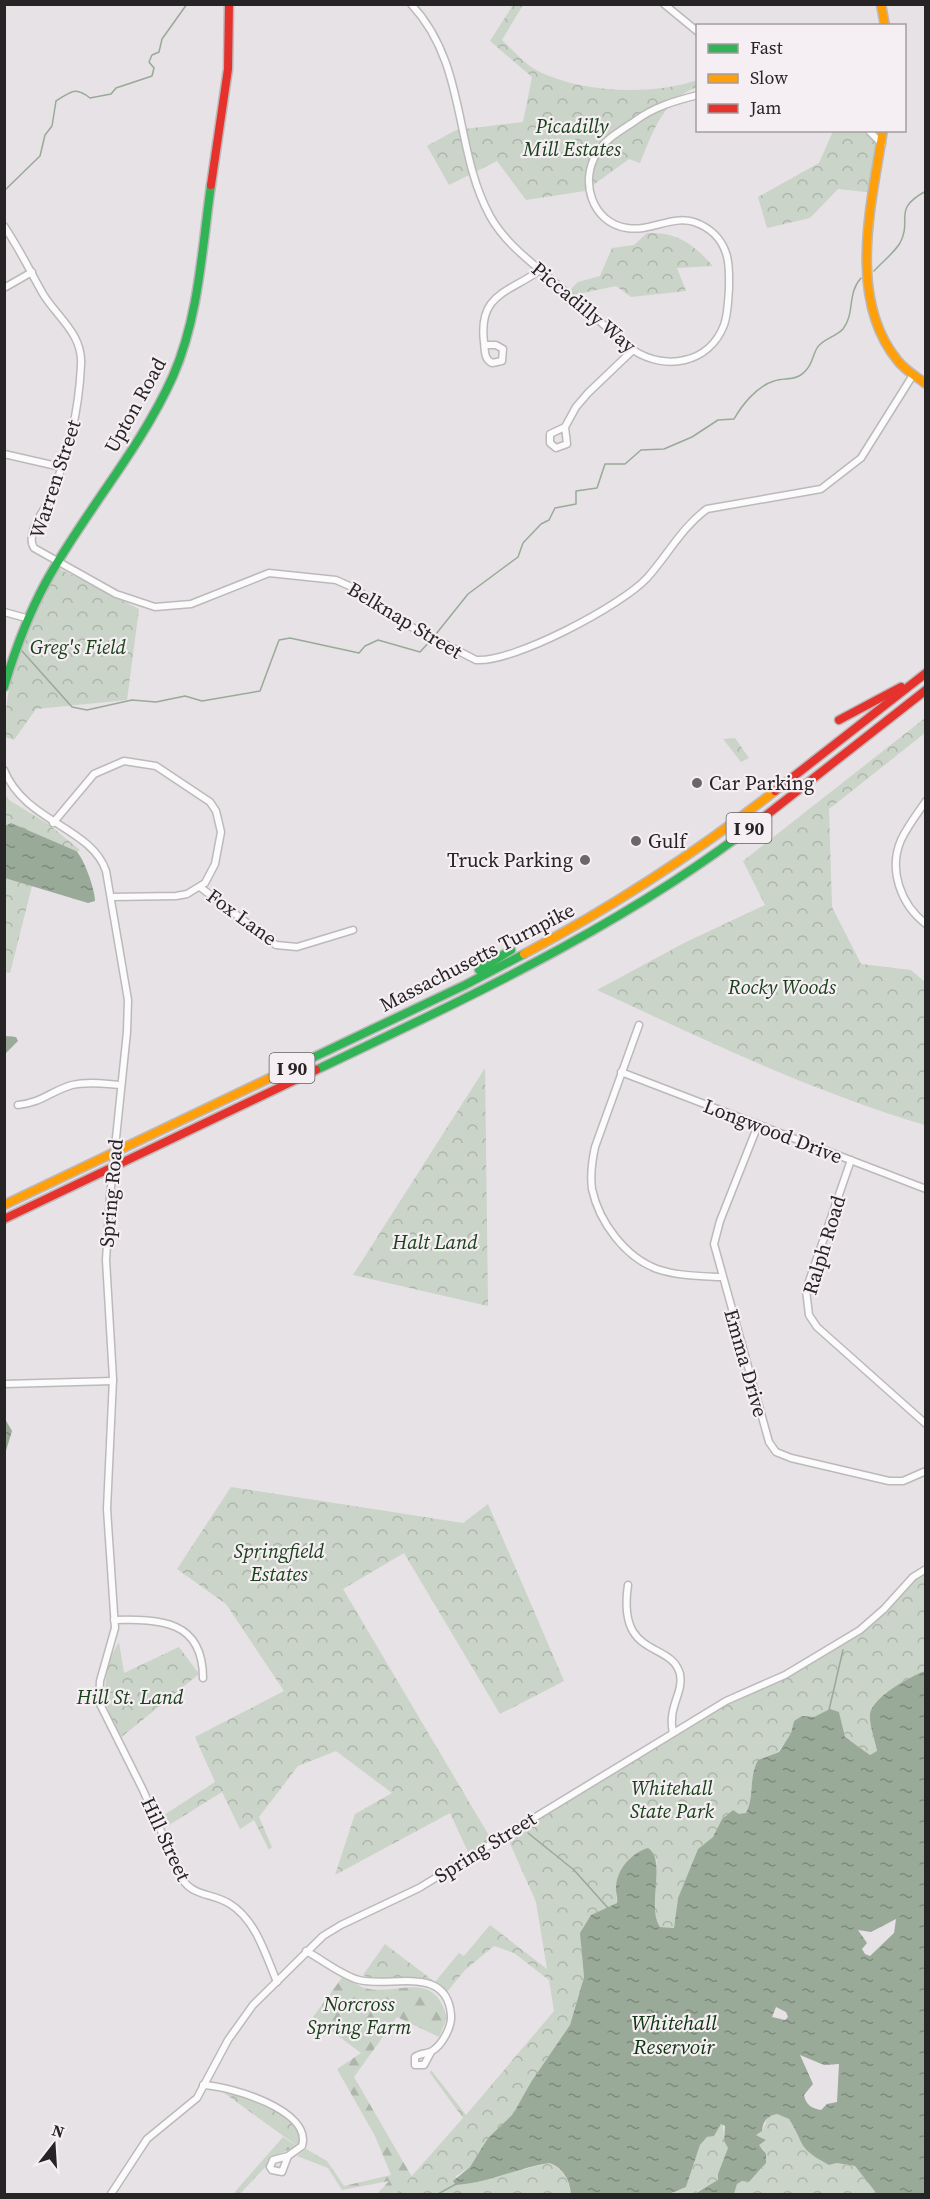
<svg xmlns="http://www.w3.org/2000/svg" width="930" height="2199" font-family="'Source Serif 4',serif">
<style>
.forest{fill:url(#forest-firs)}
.park{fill:url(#park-crowns)}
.water{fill:url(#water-ripples);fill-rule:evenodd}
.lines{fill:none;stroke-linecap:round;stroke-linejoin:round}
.stream{stroke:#99aa98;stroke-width:1.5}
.street-casing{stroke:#bdb9bb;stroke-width:9}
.fast-casing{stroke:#bdb9bb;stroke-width:11}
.slow-casing{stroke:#bdb9bb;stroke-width:11}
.jam-casing{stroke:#bdb9bb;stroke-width:11}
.street{stroke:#fbfbfb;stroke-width:6}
.fast{stroke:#30b455;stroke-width:8}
.slow{stroke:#ff9f0a;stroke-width:8}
.jam{stroke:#e5322d;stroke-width:8}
.street-bridge-casing{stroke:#bdb9bb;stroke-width:9;stroke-linecap:butt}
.street-bridge{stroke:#fbfbfb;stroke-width:6}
.poi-dot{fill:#6a6669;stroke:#f5eef2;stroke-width:2}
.labels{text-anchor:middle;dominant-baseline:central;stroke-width:4.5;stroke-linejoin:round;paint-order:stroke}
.shield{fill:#f5eef2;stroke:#656163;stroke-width:1.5}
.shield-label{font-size:18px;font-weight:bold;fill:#272426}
.park-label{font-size:20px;font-style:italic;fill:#19411a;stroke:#f5eef2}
.street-label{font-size:20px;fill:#272426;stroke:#f5eef2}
.poi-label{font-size:20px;fill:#272426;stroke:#f5eef2;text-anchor:start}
.water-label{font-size:21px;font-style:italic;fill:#0b340d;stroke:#f5eef2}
</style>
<defs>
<pattern id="forest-firs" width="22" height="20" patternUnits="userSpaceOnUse" patternTransform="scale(1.5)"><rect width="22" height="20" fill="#cad4c8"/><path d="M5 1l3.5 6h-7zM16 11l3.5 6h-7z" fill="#aeb6ac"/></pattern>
<pattern id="park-crowns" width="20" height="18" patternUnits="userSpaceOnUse" patternTransform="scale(1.5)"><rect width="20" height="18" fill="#cad4c8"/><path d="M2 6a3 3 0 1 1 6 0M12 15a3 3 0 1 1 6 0" fill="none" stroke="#aeb6ac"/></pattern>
<pattern id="water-ripples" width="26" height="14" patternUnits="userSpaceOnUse" patternTransform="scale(1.5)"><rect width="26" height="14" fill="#99aa98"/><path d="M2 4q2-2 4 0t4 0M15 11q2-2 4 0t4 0" fill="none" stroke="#7d8a7c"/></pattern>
</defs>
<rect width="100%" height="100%" fill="#e7e2e5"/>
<!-- forest -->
<g class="forest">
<path d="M344,1975C350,1980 357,1985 364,1988C397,1997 434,1967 447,2018L439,2037L397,2017L354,2077L412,2177L396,2194H377L389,2181L342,2190L328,2168L297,2156L306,2149L327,2161L344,2186L391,2175L375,2136L337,2069L361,2053L313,2017Z"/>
<polygon points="283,2137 297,2146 272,2157 268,2164 240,2194 233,2194"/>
</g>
<!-- park -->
<g class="park">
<path d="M513,5H523L502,40C512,49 524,63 536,70C579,93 653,96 697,80V87C663,99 653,132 640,163L629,159L585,191L526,200L497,161L449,185L427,146L456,130L523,122L532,77L490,41Z"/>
<polygon points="865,130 870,132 881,146 875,193 838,189 810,218 767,228 758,197 819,163 833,131"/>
<path d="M647,233C678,232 693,244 713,266L677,268L686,291L631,297L616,286L583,293L568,306L561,299L578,282L600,276L612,248L634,245Z"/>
<path d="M56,567L139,609L127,700L36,709L14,740L5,737C4,673 29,623 56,567Z"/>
<path d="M925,718V733L829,809L832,907L861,964L911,970L925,982V1125C811,1091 705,1040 597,990L686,942L765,905L743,861Z"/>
<polygon points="735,738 749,758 741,762 723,739"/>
<polygon points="4,792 9,800 48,824 80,850 32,886 10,973 4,972"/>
<polygon points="485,1068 488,1306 353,1275"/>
<polygon points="231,1487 463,1523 488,1504 564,1681 500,1714 404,1553 343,1589 491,1839 469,1854 450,1813 335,1875 355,1814 392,1793 336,1751 298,1766 259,1817 272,1847 269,1850 254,1820 240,1829 222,1792 166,1827 161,1817 215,1782 195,1737 284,1691 226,1604 177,1569"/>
<path d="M925,1568V1671C911,1676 871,1697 870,1714C869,1725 875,1740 877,1752L870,1755L845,1737L839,1712C823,1711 826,1713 814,1717C806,1719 802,1716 794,1721L791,1733L778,1752L758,1760C748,1779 755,1796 746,1814H739L733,1810L722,1819L713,1837L698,1849L678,1898L674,1928L660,1927C649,1911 655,1878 657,1859L616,1890L617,1903L591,1915L581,1942L584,1977L570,2025L531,2082L513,2114L488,2138L470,2167L456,2176V2185L464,2184L549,2163C563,2168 569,2181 571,2194H396L463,2118L430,2073L431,2070L466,2115L554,2011L549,1980L514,1953L494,1946L465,1970L446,1993C438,1988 431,1980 421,1978C402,1975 380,1986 363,1975L385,1944L435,1982L459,1953L464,1956L490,1925L547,1969L536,1902L508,1839L703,1715L837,1647L879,1610L900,1585Z"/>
<path d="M119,1642L124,1673L179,1647L199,1674L119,1739C103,1707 99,1674 119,1642Z"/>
<polygon points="213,2085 219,2085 285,2116 300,2133 299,2143 296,2145"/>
<path d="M777,2114L789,2119C806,2146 796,2147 829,2165L837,2163L855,2166L877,2194H734L737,2184L742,2181L749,2182L763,2167L764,2150L759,2145L763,2138L756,2135L763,2129L768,2117Z"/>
<polygon points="723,2124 724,2141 728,2148 717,2183 697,2191 696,2194 669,2194 686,2187 700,2145 707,2137 715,2135 719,2125"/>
</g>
<!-- water -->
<g class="water">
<path d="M11,823L76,851C84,858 95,890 95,901L88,903L5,878V826Z"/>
<polygon points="5,1036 16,1037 18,1041 5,1054"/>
<polygon points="5,1419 12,1431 5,1454"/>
<path d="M925,1671V2194H877L855,2166L837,2163L829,2165C796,2147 806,2146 789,2119L777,2114C766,2116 763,2122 762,2131L756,2135L766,2140L759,2145L766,2154V2163L749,2182L742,2181L737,2184L734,2194L696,2193L718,2180V2174L728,2148L724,2141L725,2126L721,2124L714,2136L707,2137L700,2145L686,2187L669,2194H571C570,2181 563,2167 549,2163C517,2168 488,2183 456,2185L453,2181L470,2167L488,2138L513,2114L531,2082L570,2025L584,1977L580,1933L591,1915L617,1903C618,1897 616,1895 616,1889C616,1870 631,1853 648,1848C667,1860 646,1907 660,1927L674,1928L678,1898L698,1849L713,1837L722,1819L733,1810L739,1814L746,1813C755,1796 748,1779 758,1760L779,1752L791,1733L794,1721L802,1716L814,1717L830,1709L839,1712L845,1737L870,1755L877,1751C875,1740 869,1725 870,1714C872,1697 911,1676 925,1671ZM896,1919L894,1933L870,1956L865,1954L862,1949L867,1943L858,1930L871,1932ZM776,2007L786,2012L788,2017L785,2020L772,2017ZM800,2055L824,2065L839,2064L837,2102L827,2104L821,2110C811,2108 806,2105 804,2095L813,2084Z"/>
</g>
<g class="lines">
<!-- stream -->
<g class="stream">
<path d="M4,191L40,156L45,135L52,126L56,101C71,92 75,86 90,98L111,94L116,88L152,76L154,68L149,62L152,55L159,52L162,39L187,4"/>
<path d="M874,271C882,262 894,253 900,243C913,219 891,210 926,191"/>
<path d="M436,634L468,594L518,557L523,543L541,524L549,520L555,508L576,504V491L597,488L605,464H625L641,450L664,449L692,437L718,420L734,419C742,405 757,386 774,381C786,377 797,382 807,369C812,364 813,355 817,348C822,339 836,337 843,329C855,314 847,293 861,278"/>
<polyline points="22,651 72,707 87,710 132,700 156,702 185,696 202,701 260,691 279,640 290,638 359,653 365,646 378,640 420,652 431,640"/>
<polyline points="829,1710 843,1650"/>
<polyline points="528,1833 574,1870 608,1908"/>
<polyline points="422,2194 430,2194"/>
<polyline points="438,2194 456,2184"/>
</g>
<!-- street casing -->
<g class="street-casing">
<g id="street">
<path d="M411,4C468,65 453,148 490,216C505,243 530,261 553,281C580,304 606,327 633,350C665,371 709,364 724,325C728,314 728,301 729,289C729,277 730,264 726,253C721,238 709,227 694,222C672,215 650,232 627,228C592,223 579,181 597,153C605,139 622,130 635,121C654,107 674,101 698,95"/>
<polyline points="664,4 698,32"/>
<polyline points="870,132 882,144"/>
<path d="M4,226C19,248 30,271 43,294C57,317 83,334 81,365C79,410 68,456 50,498C44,511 25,534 34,548L116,594L155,607L191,604L269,573L336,580L356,589L398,620L476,660C513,663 621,606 647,578C667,556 682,527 707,509L821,489L861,458L913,375"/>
<polyline points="4,288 32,272"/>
<path d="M485,345H496L503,349L502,361L492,363C484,359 485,351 484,342C478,293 509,293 540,270"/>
<polyline points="565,427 567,444 556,448 550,443 550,434 565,427 576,407 588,393 633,350"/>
<polyline points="4,454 61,467"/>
<polyline points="4,612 26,618"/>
<path d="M4,770C25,822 91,827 106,871L128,1000L127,1032L116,1138"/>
<path d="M926,801C917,814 907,827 901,840C888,870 901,905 926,924"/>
<polyline points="53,823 94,774 124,761 156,766 210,802 216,811 221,832 215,864 205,883 187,894 176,896 111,897"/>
<polyline points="200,887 276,945 297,947 353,930"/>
<path d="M639,1025L595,1147C592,1161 590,1175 592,1189C599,1222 625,1257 657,1269C678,1276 699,1276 721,1277"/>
<polyline points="621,1072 926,1189"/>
<path d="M18,1105C41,1103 51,1091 72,1085C88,1081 106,1084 121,1085"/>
<polyline points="758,1125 720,1221 714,1244 769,1442 776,1452 791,1458 889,1481 903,1481 926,1471"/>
<polyline points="851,1160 806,1290 809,1315 817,1327 926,1424"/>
<path d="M110,1196L106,1260L113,1379L107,1509L115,1628L100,1681L99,1702L143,1790L182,1879C194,1897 213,1893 230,1904C256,1920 266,1956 277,1982"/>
<polyline points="4,1384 113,1381"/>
<path d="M628,1585C617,1660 671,1640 680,1674C684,1693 667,1707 673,1733"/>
<path d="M114,1620C160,1619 203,1620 203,1678"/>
<path d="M306,1951C323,1960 341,1975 359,1980C390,1988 447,1964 451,2015C452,2027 442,2045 432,2051C427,2054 420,2053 415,2057V2065H424L431,2052"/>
<path d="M203,2085C229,2086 313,2110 302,2146L288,2156L273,2160L270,2167L272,2170L282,2172L288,2156"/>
<polyline points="111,2194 147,2139 197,2098 228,2040 253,2005 323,1936 341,1925 419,1888 726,1701 785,1675 860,1630 884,1609 913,1577 926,1569"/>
</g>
</g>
<!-- fast casing -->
<g class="fast-casing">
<g id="fast">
<path d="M4,687C15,650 28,615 46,582C85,511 140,450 173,376C199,317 202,248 211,185"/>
<polyline points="479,970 511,950"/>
<path d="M316,1070C471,996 628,924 764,817"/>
<polyline points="270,1078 465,985 524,954"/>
</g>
</g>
<!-- slow casing -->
<g class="slow-casing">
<g id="slow">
<polyline points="881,4 885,26"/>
<path d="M883,130C872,202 846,298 898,361C905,370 917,377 926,384"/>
<path d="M524,954C612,907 697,852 775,791"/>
<polyline points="4,1205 270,1078"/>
</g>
</g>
<!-- jam casing -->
<g class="jam-casing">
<g id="jam">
<polyline points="211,185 228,69 229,4"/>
<polyline points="839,720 901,687"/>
<polyline points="775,791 926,673"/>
<polyline points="764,817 926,690"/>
<polyline points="4,1219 316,1070"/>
</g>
</g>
<!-- street -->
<use href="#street" class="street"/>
<!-- fast -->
<use href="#fast" class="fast"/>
<!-- slow -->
<use href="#slow" class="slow"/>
<!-- jam -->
<use href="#jam" class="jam"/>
<!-- street-bridge casing -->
<g class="street-bridge-casing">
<polyline id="street-bridge" points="110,1196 116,1138"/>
</g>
<!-- street-bridge -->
<use href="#street-bridge" class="street-bridge"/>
</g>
<!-- markers -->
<g class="poi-dot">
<circle cx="697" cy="783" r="6"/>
<circle cx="636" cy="841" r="6"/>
<circle cx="585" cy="860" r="6"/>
</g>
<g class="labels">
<!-- shield labels -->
<g class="shield">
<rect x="726.5" y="813" width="45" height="30" rx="4.5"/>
<rect x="269.5" y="1053" width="45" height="30" rx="4.5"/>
</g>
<g class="shield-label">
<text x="749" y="828">I 90</text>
<text x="292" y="1068">I 90</text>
</g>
<!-- park labels -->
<g class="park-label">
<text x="572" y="126">Picadilly<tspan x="572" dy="23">Mill Estates</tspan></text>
<text x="78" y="647">Greg's Field</text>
<text x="782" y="987">Rocky Woods</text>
<text x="435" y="1242">Halt Land</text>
<text x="279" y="1551">Springfield<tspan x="279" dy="23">Estates</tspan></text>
<text x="130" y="1697">Hill St. Land</text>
<text x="672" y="1788">Whitehall<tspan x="672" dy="23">State Park</tspan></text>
<text x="359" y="2004">Norcross<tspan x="359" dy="23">Spring Farm</tspan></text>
</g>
<!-- street labels -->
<g class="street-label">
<text transform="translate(584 307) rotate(40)">Piccadilly Way</text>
<text transform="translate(135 405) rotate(-61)">Upton Road</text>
<text transform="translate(55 479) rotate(-72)">Warren Street</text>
<text transform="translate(405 620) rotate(31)">Belknap Street</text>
<text transform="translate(242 917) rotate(36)">Fox Lane</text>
<text transform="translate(477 957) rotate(-27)">Massachusetts Turnpike</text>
<text transform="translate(773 1131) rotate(21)">Longwood Drive</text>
<text transform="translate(111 1193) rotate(-85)">Spring Road</text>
<text transform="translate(824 1245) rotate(-73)">Ralph Road</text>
<text transform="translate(746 1363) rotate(74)">Emma Drive</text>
<text transform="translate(166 1839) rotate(65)">Hill Street</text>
<text transform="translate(485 1847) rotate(-32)">Spring Street</text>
</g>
<!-- poi labels -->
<g class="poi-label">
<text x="709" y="783">Car Parking</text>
<text x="648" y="841">Gulf</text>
<text x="573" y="860" text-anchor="end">Truck Parking</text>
</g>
<!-- water labels -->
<g class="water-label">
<text x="674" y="2022">Whitehall<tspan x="674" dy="24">Reservoir</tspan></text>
</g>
</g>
<!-- border -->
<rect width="930" height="2199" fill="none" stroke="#272426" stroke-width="12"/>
<!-- legend -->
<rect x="696" y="24" width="210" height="108" fill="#f5eef2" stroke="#a39da0" stroke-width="1.5"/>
<rect x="708" y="44" width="30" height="9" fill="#30b455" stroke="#a39da0" stroke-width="1.5"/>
<text x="750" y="54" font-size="18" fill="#272426">Fast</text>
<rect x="708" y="74" width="30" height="9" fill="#ff9f0a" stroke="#a39da0" stroke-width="1.5"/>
<text x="750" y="84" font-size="18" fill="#272426">Slow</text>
<rect x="708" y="104" width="30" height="9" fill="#e5322d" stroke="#a39da0" stroke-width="1.5"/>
<text x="750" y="114" font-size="18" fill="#272426">Jam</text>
<!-- north arrow -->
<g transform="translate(54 2145) rotate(17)" stroke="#f5eef2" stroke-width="4.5" paint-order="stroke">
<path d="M0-4.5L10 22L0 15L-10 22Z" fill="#272426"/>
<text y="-9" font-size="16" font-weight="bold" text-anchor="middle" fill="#272426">N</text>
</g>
</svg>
